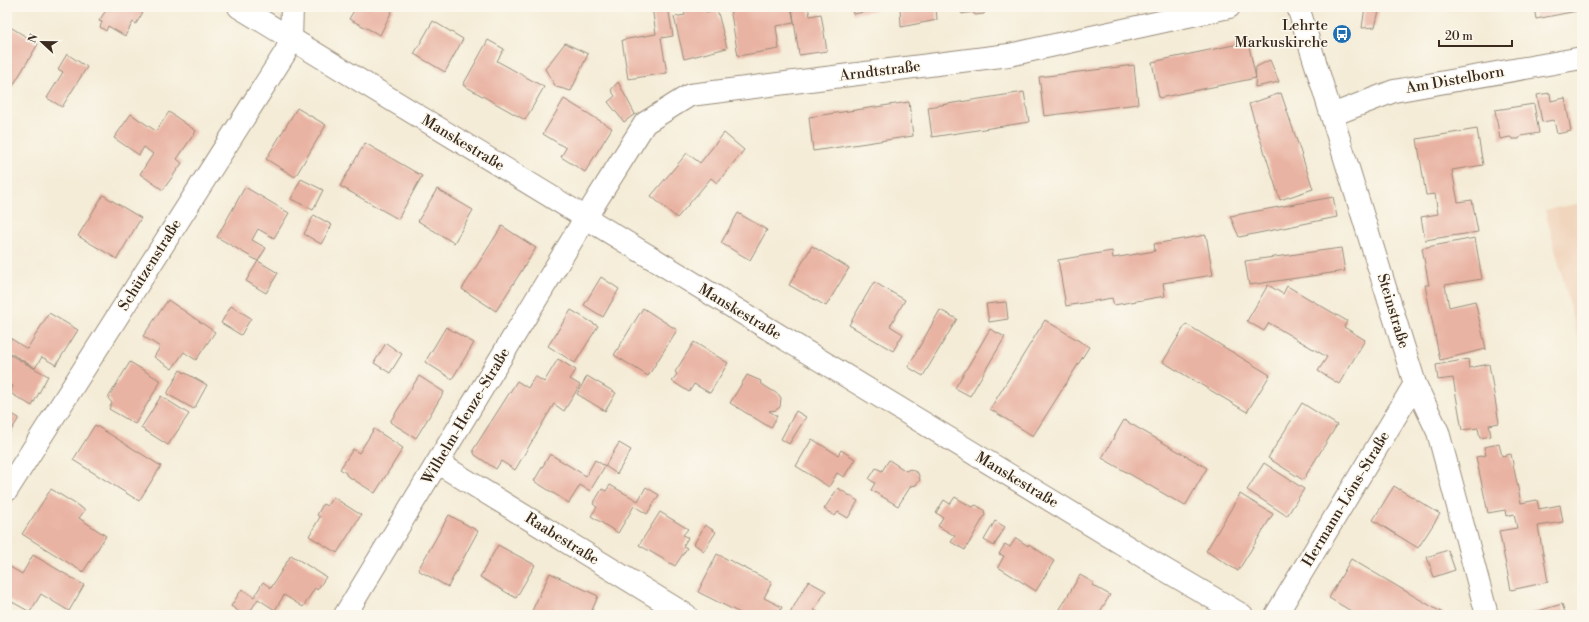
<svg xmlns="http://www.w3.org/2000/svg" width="1589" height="622" font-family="'Libre Bodoni',serif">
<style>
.built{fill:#f1d5bd}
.building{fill:#e9b3a3}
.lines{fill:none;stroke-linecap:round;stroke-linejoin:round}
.street-casing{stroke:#988b7a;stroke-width:24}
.street{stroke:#fff;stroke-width:22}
.labels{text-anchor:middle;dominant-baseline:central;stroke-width:3;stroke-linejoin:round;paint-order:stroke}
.poi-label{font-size:15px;fill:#3b2a1e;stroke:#fbf7ec;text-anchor:end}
.street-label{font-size:15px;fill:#3b2a1e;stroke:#fbf7ec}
</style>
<rect width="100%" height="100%" fill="#fbf7ec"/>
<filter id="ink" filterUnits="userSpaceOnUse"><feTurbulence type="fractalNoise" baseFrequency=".025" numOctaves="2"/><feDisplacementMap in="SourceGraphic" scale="8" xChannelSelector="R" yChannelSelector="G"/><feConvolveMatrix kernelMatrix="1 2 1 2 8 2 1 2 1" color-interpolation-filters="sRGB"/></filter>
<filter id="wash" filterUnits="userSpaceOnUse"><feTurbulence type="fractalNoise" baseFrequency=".012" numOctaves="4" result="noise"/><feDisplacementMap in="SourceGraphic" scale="16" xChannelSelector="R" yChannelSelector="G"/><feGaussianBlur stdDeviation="0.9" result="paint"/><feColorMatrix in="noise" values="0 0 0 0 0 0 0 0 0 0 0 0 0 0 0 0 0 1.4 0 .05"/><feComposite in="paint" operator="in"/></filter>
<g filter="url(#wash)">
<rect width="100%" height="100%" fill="#f4ecd7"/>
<!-- built -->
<polygon class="built" points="1582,203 1582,353 1545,210"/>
<g id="blocks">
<!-- building -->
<g class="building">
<polygon points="108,7 146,7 136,24 133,22 125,36 108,26 106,31 100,27 102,22 99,21"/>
<polygon points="356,7 394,7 380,35 349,19"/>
<polygon points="652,7 668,7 673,36 661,38 667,73 628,79 622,40 656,34"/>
<polygon points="683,7 705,7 706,12 717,9 727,48 684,59 674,17 685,15"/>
<polygon points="736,7 791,7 794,23 776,26 779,49 738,56 730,8"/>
<polygon points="792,7 808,7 810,16 821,14 827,51 799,55"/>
<polygon points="851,7 888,7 888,8 853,14"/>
<polygon points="900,7 936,7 937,20 901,27"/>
<polygon points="961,7 997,7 997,8 985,10 984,14 975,15 973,12 962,14"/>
<polygon points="1365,7 1380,7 1375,27 1362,28"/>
<polygon points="1443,7 1463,7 1464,8 1453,10"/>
<polygon points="1534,7 1582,7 1582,10 1536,19"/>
<polygon points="433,21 463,39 445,72 414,54"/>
<polygon points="7,25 38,44 11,89 7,87"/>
<polygon points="488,40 504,49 497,61 544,87 525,120 463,85"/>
<polygon points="1248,42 1256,78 1159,98 1152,62"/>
<polygon points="565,43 588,54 571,91 556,87 545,69"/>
<polygon points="67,54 87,67 62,107 47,98 63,72 58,69"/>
<polygon points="1270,60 1279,82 1255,87 1256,67"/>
<polygon points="1134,65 1138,104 1044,116 1039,77"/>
<polygon points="618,82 635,114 624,122 608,102 615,96 611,90"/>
<polygon points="1024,92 1029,122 932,137 928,107"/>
<polygon points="1281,93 1313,189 1280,200 1249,104"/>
<polygon points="1550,93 1551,101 1565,98 1571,131 1557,134 1554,120 1542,122 1537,95"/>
<polygon points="564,99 612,128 585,172 561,157 566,148 543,134"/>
<polygon points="909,102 913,136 813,151 809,117"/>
<polygon points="1534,104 1539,133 1521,136 1519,139 1513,139 1510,137 1500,139 1495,110"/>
<polygon points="297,108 326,125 295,177 266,159"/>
<polygon points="169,112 196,131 177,159 182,163 163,190 140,174 153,154 144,147 139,155 114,138 131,114 156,131"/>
<polygon points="1477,129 1483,165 1452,170 1458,202 1472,200 1478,232 1425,240 1421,217 1438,214 1435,194 1426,195 1417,139"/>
<polygon points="724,133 744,150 717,183 711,178 677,218 651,196 687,153 700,163"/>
<polygon points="365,143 422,176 398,219 340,186"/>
<polygon points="301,179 323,190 313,210 291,199"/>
<polygon points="245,187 289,213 274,238 258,229 252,240 266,248 258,261 278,273 266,293 246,281 258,261 217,237"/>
<polygon points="437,189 473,210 454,243 418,221"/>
<polygon points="103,195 141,218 117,259 78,236"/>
<polygon points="1333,197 1337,217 1239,237 1230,216"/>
<polygon points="738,213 767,230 750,260 721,243"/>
<polygon points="314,215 332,225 321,244 304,234"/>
<polygon points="502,226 536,248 496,311 462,289"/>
<polygon points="1206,235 1213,275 1163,283 1165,296 1114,305 1112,298 1066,306 1058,260 1112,251 1113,258 1155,251 1154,244"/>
<polygon points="1475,238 1482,279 1445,285 1449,307 1475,301 1486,349 1440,360 1425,285 1429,285 1422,248"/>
<polygon points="812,246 849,268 826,306 789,285"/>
<polygon points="1341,248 1345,271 1249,285 1245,261"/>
<polygon points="601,277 619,289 603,317 584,305"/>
<polygon points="874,282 905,300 890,326 903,334 893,351 849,325"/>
<polygon points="1268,285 1283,294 1287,286 1347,321 1344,327 1365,340 1339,384 1318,371 1327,357 1269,323 1264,331 1247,321"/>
<polygon points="168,300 215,332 196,360 184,352 172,369 154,357 160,347 143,336"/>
<polygon points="1006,302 1008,319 989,322 986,304"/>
<polygon points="231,306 251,318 241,335 221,323"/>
<polygon points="643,308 677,330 648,376 614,355"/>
<polygon points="571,310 598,326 575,363 548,346"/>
<polygon points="940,310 957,319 923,376 908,367"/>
<polygon points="49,313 78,330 56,365 42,357 35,368 7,351 7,336 27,349"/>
<polygon points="1045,320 1089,347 1033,436 990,409"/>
<polygon points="1186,324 1270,375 1247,412 1163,362"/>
<polygon points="446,327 474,343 452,379 425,362"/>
<polygon points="990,329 1005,337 970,396 955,388"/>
<polygon points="694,342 728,363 710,393 694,384 689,392 672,381 677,374 675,372"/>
<polygon points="386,343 402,354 390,373 374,363"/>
<polygon points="7,353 48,376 32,406 10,393 13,386 7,382"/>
<polygon points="558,359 576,370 570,379 580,385 564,411 554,404 515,470 501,461 496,469 475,455 473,450 517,381 528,388 535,376 544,382"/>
<polygon points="1468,359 1469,368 1489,364 1499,423 1489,425 1491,436 1480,438 1478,428 1462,430 1453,378 1438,380 1436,365"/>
<polygon points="130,362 161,381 135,424 109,409 112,403 108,398"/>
<polygon points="180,370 207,385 194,409 167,394"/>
<polygon points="747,375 761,381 760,383 779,395 781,398 780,407 776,410 769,411 777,416 771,428 730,403"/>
<polygon points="419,376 444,392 416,438 390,422"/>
<polygon points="587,376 616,393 605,411 577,394"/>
<polygon points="161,396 189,414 168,445 141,428"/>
<polygon points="1302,403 1337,425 1303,480 1268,458"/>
<polygon points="7,411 19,418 7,437"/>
<polygon points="796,411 806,417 789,444 781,439"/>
<polygon points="1124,420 1207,468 1185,506 1102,458"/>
<polygon points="95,425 161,466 139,501 73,460"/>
<polygon points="374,429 403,448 375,493 346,475 346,473 340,469 353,449 359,453"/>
<polygon points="812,439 838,455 841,450 855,459 844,477 837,473 829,487 796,466"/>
<polygon points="619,443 631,450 617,474 605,466 590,491 580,485 569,503 534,481 550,454 586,476 595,460 605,466"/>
<polygon points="1499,444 1502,456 1511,454 1521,503 1537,500 1539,509 1560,505 1563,522 1538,526 1548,582 1511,590 1499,531 1517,528 1514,514 1506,516 1505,510 1488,513 1476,457 1486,455 1484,447"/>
<polygon points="889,460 906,471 910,469 918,473 920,480 916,485 911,486 898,506 871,490 875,483 869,479 876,468 882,471"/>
<polygon points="1264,463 1304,489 1287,516 1247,490"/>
<polygon points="610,485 638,501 646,487 659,495 647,514 634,506 618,533 591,516 597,507 593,504 602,489 606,491"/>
<polygon points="1394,486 1440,514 1418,548 1373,520"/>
<polygon points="838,488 858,501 848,518 838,512 835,516 824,509"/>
<polygon points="51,489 85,510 79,518 106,536 83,572 22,534"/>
<polygon points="1240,494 1273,514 1238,571 1206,551"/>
<polygon points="333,497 361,515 337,553 309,536 320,517 317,515 323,504 327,506"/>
<polygon points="955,497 972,507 976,505 984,510 985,515 965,550 951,542 955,536 938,526 943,517 936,513 944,500 950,504"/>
<polygon points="660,512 688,529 683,535 688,538 683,546 687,548 675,566 639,545"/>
<polygon points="449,515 478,531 448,587 418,570"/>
<polygon points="995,521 1005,527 994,546 984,540"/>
<polygon points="705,525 716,532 704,551 694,544"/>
<polygon points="1016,538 1028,546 1029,544 1054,561 1036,591 998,567 1004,556 999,554 1005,544 1010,547"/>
<polygon points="498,545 535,565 516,598 480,577"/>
<polygon points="1448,550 1455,570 1434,577 1427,557"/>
<polygon points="717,554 772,582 764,598 782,607 778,615 744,615 698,592"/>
<polygon points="33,555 84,585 69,611 41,594 30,612 7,599 7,565 22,574"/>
<polygon points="291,555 326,577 317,590 315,588 303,607 284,595 275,610 258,599 248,615 244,615 231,606 242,589 254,597 263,582 271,588"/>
<polygon points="1351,559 1446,615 1358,615 1329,598"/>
<polygon points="550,573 598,596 590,615 530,615"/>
<polygon points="1080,575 1094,583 1092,585 1110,595 1098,615 1070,615 1060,609"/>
<polygon points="808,581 826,591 814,610 823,615 789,615"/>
<polygon points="1562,604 1566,615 1525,615"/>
</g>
</g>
</g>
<g filter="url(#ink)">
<use href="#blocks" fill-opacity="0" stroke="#988b7a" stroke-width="1"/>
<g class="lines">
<!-- street casing -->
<g class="street-casing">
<g id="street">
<polyline points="239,7 1167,571 1242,615"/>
<polyline points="1298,7 1415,384 1438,432 1487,615"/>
<polyline points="1332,115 1394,91 1582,58"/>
<polyline points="438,463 686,615"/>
<polyline points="7,490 285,53 291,40 292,7"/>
<polyline points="345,615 586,217 645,123 690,95 1009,55 1229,7"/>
<polyline points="1276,615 1415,384"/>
</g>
</g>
<!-- street -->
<use href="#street" class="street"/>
</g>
</g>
<!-- icons -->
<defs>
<g id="bus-disc" transform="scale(1)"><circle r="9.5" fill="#1f6fb2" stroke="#fbf7ec"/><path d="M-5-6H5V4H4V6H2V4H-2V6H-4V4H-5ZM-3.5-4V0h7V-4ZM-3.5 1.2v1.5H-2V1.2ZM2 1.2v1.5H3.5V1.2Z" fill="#fff"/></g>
</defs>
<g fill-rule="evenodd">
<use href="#bus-disc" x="1342" y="34"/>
</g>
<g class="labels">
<!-- poi labels -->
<g class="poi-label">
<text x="1328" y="25">Lehrte<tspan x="1328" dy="17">Markuskirche</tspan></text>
</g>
<!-- street labels -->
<g class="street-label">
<text transform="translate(880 71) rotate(-7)">Arndtstraße</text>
<text transform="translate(1455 80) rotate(-10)">Am Distelborn</text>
<text transform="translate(463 143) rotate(31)">Manskestraße</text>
<text transform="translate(150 265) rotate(-58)">Schützenstraße</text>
<text transform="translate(1393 311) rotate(73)">Steinstraße</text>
<text transform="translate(740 312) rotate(31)">Manskestraße</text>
<text transform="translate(466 416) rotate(-59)">Wilhelm-Henze-Straße</text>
<text transform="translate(1017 480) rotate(31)">Manskestraße</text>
<text transform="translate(1346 499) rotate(-59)">Hermann-Löns-Straße</text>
<text transform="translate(562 539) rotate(32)">Raabestraße</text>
</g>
</g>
<!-- margin -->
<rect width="1589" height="622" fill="none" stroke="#fbf7ec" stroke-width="24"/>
<!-- north arrow -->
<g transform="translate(42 42) rotate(292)" stroke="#fbf7ec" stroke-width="3" paint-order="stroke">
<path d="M0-3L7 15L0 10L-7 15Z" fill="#3b2a1e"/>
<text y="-6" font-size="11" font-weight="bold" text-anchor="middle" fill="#3b2a1e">N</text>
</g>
<!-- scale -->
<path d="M1439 40v6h73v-6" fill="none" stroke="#3b2a1e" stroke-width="2"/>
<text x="1445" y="40" font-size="12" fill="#3b2a1e" stroke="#fbf7ec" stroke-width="3" paint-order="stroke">20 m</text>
</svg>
